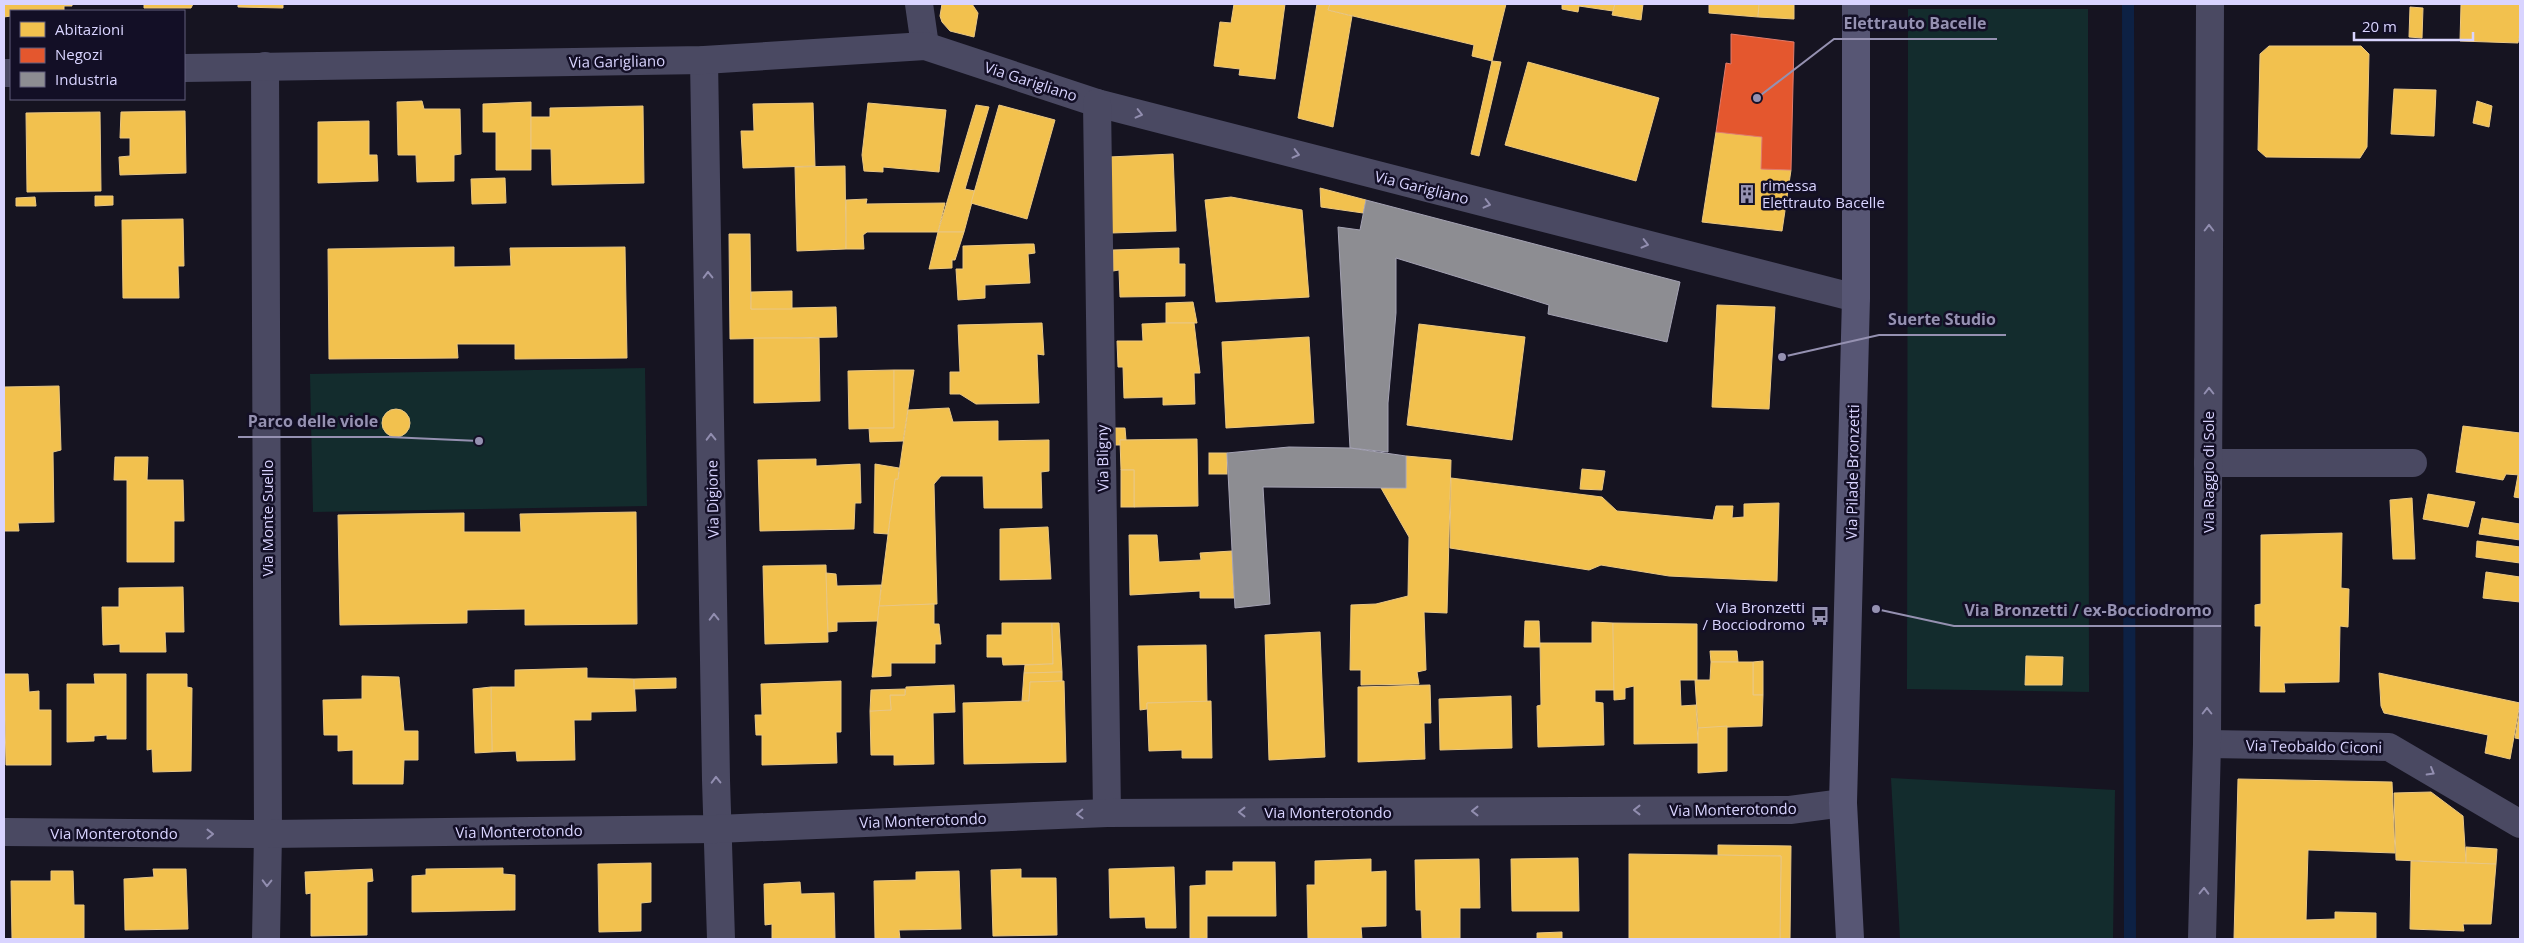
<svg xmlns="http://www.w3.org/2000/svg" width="2524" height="943" font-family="'Open Sans',sans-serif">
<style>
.green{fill:#132c2d}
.homes{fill:#f2c14e;stroke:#eac783}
.shops{fill:#e4572e;stroke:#e17c6d}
.industry{fill:#8d8d92;stroke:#a4a2b3}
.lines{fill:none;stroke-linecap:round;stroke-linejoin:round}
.stream{stroke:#0d2144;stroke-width:12}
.street{stroke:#4a4962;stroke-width:28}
.secondary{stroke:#575674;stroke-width:28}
.oneway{stroke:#928eb0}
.labels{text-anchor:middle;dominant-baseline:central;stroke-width:5;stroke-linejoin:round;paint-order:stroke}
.street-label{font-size:15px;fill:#d9d4ff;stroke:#130f26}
.poi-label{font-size:15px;fill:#d9d4ff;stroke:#130f26;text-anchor:start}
.leader{fill:none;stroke:#9591b1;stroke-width:2}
.callout-dot{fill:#9591b1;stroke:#130f26;stroke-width:2}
.callout-label{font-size:16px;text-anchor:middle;font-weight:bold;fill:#9591b1;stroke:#130f26;stroke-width:5;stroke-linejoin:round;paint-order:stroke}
</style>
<rect width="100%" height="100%" fill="#161421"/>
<!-- green -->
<g class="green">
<polygon points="1908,9 2088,9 2089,692 1907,689"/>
<polygon points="645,368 647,506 313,512 310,374"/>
<polygon points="1891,778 2115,790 2113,939 1900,939"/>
</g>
<!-- homes -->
<g class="homes">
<polygon points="4,4 72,4 72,6 64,6 64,11 11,11 11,16 4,17"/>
<polygon points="144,4 193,4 191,8 144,8"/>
<polygon points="238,4 283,4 283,8 238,7"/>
<polygon points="942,4 972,4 978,13 974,37 950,31 942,22 940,16"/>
<polygon points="1234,4 1285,4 1275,79 1239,75 1240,69 1214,66 1220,22 1231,23"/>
<polygon points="1317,4 1330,4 1328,10 1352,16 1333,127 1298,118"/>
<polygon points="1330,4 1506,4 1492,61 1472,56 1474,45 1328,10"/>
<polygon points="1562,4 1615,4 1613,11 1579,6 1578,12 1562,9"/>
<polygon points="1615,4 1643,4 1641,20 1612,15"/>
<polygon points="1709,4 1759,4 1758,17 1709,13"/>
<polygon points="1759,4 1794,4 1794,19 1758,17"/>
<polygon points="2461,4 2520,4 2520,32 2518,43 2460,41"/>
<polygon points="2410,7 2423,8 2422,38 2409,37"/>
<polygon points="2269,46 2361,46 2369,54 2367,147 2360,158 2266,157 2258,150 2260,54"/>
<polygon points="1492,61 1501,62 1479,156 1471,154"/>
<polygon points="1528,62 1659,98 1636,181 1505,145"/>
<polygon points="2394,89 2436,90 2434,136 2391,134"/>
<polygon points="422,101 424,109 460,109 461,154 454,155 454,181 417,182 416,155 398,155 397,102"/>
<polygon points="2477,101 2492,106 2489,127 2473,123"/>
<polygon points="531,102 531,170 496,170 496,132 483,132 483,104"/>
<polygon points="813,103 815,166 743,168 741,131 754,131 753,104"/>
<polygon points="868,103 946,110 939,172 883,167 883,172 864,171 862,155"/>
<polygon points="976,105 989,107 965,189 975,191 964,232 938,232"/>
<polygon points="999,105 1055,120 1027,219 971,203"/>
<polygon points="643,106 644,183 552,185 551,149 531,149 531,117 550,117 550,108"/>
<polygon points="185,111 186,173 120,175 119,157 130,156 130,138 120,138 121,112"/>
<polygon points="100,112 101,191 27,192 26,113"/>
<polygon points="369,121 369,155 377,155 378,181 318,183 318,122"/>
<polygon points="1716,132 1762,137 1761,169 1791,170 1782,231 1702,222"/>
<polygon points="1173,154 1176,231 1111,233 1109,157"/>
<polygon points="845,166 846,249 797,251 795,167"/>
<polygon points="505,178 506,203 472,204 471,179"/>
<polygon points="1320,188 1366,200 1363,213 1321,207"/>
<polygon points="95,196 113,196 113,205 95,206"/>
<polygon points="35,197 36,206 16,206 16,198"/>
<polygon points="1231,197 1302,210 1309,297 1216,302 1205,200"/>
<polygon points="867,199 866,204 945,203 938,232 867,232 863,235 864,249 846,249 846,200"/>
<polygon points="183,219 184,266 178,266 179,298 123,298 122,220"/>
<polygon points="938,232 964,232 955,260 952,260 952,268 929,269"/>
<polygon points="729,234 750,234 751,309 836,307 837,337 730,339"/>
<polygon points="1027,244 1034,244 1035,253 1028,254 1030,283 985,285 985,298 958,300 956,269 963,269 963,246"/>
<polygon points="454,247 454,267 511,266 510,248 625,247 627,358 515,359 515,344 457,344 458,358 329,359 328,249"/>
<polygon points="1179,248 1179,264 1185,264 1185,296 1120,297 1119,270 1113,271 1113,250"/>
<polygon points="792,291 792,309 751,309 751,292"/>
<polygon points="1193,302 1197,323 1166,323 1166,303"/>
<polygon points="1717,305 1775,307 1769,409 1712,407"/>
<polygon points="1042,323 1044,355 1037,354 1039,403 976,404 960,394 950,394 950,372 960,372 958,325"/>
<polygon points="1166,323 1194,323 1200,373 1194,373 1195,404 1163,405 1163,397 1124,398 1123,367 1118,367 1117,341 1143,341 1142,324"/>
<polygon points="1419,324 1525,337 1512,440 1407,425"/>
<polygon points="1309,337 1314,423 1226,428 1222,342"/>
<polygon points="754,338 819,338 820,401 754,403"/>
<polygon points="894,370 894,428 849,429 848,371"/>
<polygon points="894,370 914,370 903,441 870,442 869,428 894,428"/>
<polygon points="59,386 61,450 53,452 54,522 18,523 19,531 4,531 4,387"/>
<polygon points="949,408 953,422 998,421 998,441 1049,440 1049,471 1041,472 1042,508 984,508 983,476 941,476 934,484 937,604 879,606 895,479 898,479 908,410"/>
<circle cx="396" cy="423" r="14"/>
<polygon points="2463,426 2520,433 2520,475 2506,474 2503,480 2456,472"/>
<polygon points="1102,428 1125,428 1126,440 1120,440 1121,445 1103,445"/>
<polygon points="1197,439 1198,506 1134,507 1134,470 1121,470 1120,440"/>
<rect x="1209" y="453" width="18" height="21"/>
<polygon points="1406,456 1451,460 1447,613 1424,612 1426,670 1417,672 1419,684 1361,685 1361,670 1350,670 1351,605 1376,604 1408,596 1409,537 1381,488 1406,488"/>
<polygon points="115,457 148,457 147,480 183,480 184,521 174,521 174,562 127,562 127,480 114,480"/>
<polygon points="816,459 816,466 860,464 861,503 855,503 854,529 760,531 758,460"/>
<polygon points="875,464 899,468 898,479 895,479 888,534 874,533"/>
<polygon points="1582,469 1605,471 1602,490 1580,489"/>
<rect x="1121" y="470" width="13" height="37"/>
<polygon points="2518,475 2520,475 2520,498 2514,497"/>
<polygon points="1451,478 1602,497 1617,511 1713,520 1716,506 1733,506 1732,518 1744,517 1744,504 1779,503 1777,581 1669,576 1601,565 1589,570 1450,548"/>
<polygon points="2428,494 2475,502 2468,527 2423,519"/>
<polygon points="2412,498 2415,559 2393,559 2390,500"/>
<polygon points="636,512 637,624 525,625 525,609 467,610 467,623 340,625 338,515 464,513 464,532 521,532 520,514"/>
<polygon points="2482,518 2520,524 2520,540 2479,534"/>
<polygon points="1048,527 1051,579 1000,580 1000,529"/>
<polygon points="2342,533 2341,588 2349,589 2348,627 2340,626 2339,682 2284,683 2285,692 2260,692 2261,626 2255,626 2255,605 2261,604 2261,535"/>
<polygon points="1129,535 1157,535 1159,562 1201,560 1200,553 1232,551 1234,598 1200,598 1200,591 1130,595"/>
<polygon points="2477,541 2520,547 2520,563 2476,557"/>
<polygon points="826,565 828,642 765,644 763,566"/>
<polygon points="2486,572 2520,577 2520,602 2483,598"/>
<polygon points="826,573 836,574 837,586 881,585 878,621 837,622 837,631 828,632"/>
<polygon points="183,587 184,632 165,632 166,652 120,652 120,644 103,645 102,607 119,607 119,588"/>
<polygon points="934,604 934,624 939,624 941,644 935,644 935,663 891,663 891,676 872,677 879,606"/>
<polygon points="1525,621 1539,621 1540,647 1524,647"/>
<polygon points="1592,622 1613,623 1614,690 1595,690 1595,702 1603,703 1604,745 1538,747 1537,706 1541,705 1540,643 1592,643"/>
<polygon points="1002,623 1052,623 1053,664 1003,665 1002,657 987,657 987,635 1002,635"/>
<polygon points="1052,623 1059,623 1062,672 1024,673 1025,665 1053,664"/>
<polygon points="1613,623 1697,624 1697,680 1680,680 1681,706 1696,705 1698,743 1634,744 1634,686 1625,688 1625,699 1614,700"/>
<polygon points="1320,632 1325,757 1269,760 1265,635"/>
<polygon points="1206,645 1207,702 1147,703 1147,709 1140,710 1138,646"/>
<polygon points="1710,651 1737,651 1738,662 1711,662"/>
<polygon points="2026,656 2063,657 2062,685 2025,685"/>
<polygon points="1763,661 1763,695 1753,695 1753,662"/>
<polygon points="1711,662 1753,662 1753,695 1763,695 1762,726 1698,728 1695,680 1710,680"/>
<polygon points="587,668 587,678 634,679 636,711 591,712 591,720 574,720 575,760 517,761 516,751 492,752 491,687 515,687 515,670"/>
<polygon points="1062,672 1062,681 1030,682 1029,701 1022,701 1024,673"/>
<polygon points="2379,673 2520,703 2510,759 2485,753 2488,735 2384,713 2381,706"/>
<polygon points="4,674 28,674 29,692 39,691 39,710 51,710 51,765 6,765"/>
<polygon points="94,674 126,674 126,739 107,739 107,735 94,736 94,741 67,742 67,684 95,684"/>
<polygon points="147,674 187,674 187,687 192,688 191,771 153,772 152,749 147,750"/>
<polygon points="362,676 399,677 404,731 418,731 418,760 404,760 403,784 353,784 353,750 338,751 338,735 324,735 323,700 362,699"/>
<polygon points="676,678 676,688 634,689 634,679"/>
<polygon points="841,681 841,732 836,732 837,763 762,765 762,735 756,735 755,715 762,715 761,684"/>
<polygon points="1064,681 1066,762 964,764 963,703 1029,701 1030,682"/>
<polygon points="954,685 955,712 933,713 934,764 894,765 894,755 871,755 870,711 891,710 890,695 905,695 906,687"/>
<polygon points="1430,685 1431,723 1424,723 1425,759 1358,762 1358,687"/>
<polygon points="491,687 492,752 475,753 473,689"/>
<polygon points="905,689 905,695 890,695 891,710 870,711 871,690"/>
<polygon points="1511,696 1512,748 1440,750 1439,699"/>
<polygon points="1211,701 1212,758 1182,758 1182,750 1149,751 1147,703"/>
<polygon points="2520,709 2520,739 2515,738"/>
<polygon points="1727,726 1727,771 1698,773 1698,728"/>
<polygon points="2238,779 2392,782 2395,853 2308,850 2306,920 2335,919 2335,912 2376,913 2376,939 2234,939"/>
<polygon points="2431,792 2463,816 2466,863 2396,860 2394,793"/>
<polygon points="1718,845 1791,846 1790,939 1780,939 1781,856 1718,855"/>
<polygon points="2466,847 2497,849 2496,864 2466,863"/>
<polygon points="1629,854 1781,856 1780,939 1629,939"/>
<polygon points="1578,858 1579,911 1512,911 1511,859"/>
<polygon points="1371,859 1371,872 1386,871 1386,926 1361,927 1362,939 1308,939 1307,885 1315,885 1315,861"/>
<polygon points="1479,859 1480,908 1460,908 1460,938 1422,939 1421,910 1416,910 1415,860"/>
<polygon points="2411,861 2496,864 2491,924 2463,924 2464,931 2410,929"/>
<polygon points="1233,862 1275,862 1276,916 1207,916 1207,939 1190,939 1190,886 1206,885 1206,871 1233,871"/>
<polygon points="651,863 651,902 641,903 641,931 599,932 598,864"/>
<polygon points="1174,867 1176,928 1146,928 1145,917 1110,918 1109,869"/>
<polygon points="503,868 503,874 515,875 515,910 412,912 412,876 426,875 426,869"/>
<polygon points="153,869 186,869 188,929 125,930 124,879 154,877"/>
<polygon points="372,869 373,881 367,882 367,935 311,936 311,893 306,894 305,872"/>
<polygon points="1021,869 1021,878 1056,878 1057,935 993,936 991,870"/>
<polygon points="51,871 73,871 74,905 84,905 84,939 12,939 11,881 51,881"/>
<polygon points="959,871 961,929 899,930 900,939 875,939 874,881 916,880 916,872"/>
<polygon points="800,882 801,894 834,893 835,939 772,939 772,924 765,925 764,884"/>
<polygon points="1562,932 1562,939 1537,939 1537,933"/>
</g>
<!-- shops -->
<polygon class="shops" points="1731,34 1794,42 1791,170 1761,169 1762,137 1716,132 1726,63 1731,64"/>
<!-- industry -->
<g class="industry">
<polygon points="1366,200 1680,282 1667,342 1548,314 1549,305 1396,258 1396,313 1388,403 1388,452 1350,448 1338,227 1360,230"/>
<polygon points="1289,447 1350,448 1406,456 1406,488 1263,487 1270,604 1235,608 1227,453"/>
</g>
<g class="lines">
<!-- stream -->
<polyline class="stream" points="2128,4 2130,939"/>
<!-- street -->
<g class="street">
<polyline points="919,4 925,46"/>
<polyline points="704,60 716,780 721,939"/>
<polyline points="265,66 268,834 266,939"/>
<polyline points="184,68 704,60 925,46 1097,103 1856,298"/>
<polyline points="4,73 11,73"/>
<polyline points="1097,103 1107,813"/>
<polyline points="2208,463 2413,463"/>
<polyline points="2207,744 2389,747 2520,824"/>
<polyline points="4,832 268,834 717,829 1107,813 1790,810 1843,803"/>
<polyline points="2202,939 2207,744 2210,4"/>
</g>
<!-- secondary -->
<polyline class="secondary" points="1850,939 1843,803 1856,298 1856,4"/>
</g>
<!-- one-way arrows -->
<defs><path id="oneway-chevron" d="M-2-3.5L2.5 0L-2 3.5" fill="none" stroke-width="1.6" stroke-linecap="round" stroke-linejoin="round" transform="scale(1.25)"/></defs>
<g class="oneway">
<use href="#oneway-chevron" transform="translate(1139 114) rotate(14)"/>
<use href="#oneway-chevron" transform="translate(1296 154) rotate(14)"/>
<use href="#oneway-chevron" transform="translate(1487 204) rotate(14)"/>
<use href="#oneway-chevron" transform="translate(2209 228) rotate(-90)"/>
<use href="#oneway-chevron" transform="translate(1645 244) rotate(14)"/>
<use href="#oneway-chevron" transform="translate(708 275) rotate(-91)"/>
<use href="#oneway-chevron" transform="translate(2209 391) rotate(-90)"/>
<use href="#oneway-chevron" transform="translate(711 437) rotate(-91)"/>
<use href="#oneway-chevron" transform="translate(714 617) rotate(-91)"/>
<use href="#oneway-chevron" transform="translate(2207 711) rotate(-90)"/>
<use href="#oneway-chevron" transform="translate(2431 772) rotate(30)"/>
<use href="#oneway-chevron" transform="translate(716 780) rotate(-91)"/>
<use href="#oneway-chevron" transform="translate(1637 810) rotate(180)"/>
<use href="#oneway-chevron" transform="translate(1475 811) rotate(180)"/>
<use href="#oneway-chevron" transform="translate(1242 812) rotate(180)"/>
<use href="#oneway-chevron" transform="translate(1080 814) rotate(178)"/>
<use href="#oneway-chevron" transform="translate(210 834)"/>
<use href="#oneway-chevron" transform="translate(267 883) rotate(91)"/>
<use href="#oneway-chevron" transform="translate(2204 891) rotate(-89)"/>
</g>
<!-- icons -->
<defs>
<g id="building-bare" transform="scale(1.5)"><path d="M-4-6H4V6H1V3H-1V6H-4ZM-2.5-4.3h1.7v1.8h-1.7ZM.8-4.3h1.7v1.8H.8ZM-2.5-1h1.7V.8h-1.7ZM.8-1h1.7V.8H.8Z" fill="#9591b1" stroke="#130f26" stroke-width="2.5" paint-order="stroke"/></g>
<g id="bus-bare" transform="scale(1.5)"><path d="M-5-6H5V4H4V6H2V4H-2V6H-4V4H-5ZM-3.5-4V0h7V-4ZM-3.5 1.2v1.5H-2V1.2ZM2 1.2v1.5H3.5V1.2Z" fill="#9591b1" stroke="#130f26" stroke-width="2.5" paint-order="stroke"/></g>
</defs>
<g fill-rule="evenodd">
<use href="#building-bare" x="1747" y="194"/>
<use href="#bus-bare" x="1820" y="616"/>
</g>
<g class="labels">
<!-- street labels -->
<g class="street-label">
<text transform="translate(617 61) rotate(-1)">Via Garigliano</text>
<text transform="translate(1031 81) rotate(18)">Via Garigliano</text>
<text transform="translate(1422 187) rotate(14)">Via Garigliano</text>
<text transform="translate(1102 458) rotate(-91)">Via Bligny</text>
<text transform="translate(1852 472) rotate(-89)">Via Pilade Bronzetti</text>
<text transform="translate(2208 472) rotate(-90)">Via Raggio di Sole</text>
<text transform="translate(712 499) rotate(-91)">Via Digione</text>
<text transform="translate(267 518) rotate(-90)">Via Monte Suello</text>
<text transform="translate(2314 746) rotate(1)">Via Teobaldo Ciconi</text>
<text transform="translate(1733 809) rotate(-1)">Via Monterotondo</text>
<text x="1328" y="812">Via Monterotondo</text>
<text transform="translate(923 820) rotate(-2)">Via Monterotondo</text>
<text transform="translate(519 831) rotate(-1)">Via Monterotondo</text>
<text x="114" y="833">Via Monterotondo</text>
</g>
<!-- poi labels -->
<g class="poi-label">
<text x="1762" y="185">rimessa<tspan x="1762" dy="17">Elettrauto Bacelle</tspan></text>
<text x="1805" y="607" text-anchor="end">Via Bronzetti<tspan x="1805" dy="17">/ Bocciodromo</tspan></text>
</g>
</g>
<!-- callouts -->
<path class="leader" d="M1757 98L1834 39H1997M1782 357L1879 335H2006M479 441L389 437H238M1876 609L1954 626H2221"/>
<g class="callout-dot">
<circle cx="1757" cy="98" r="5"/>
<circle cx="1782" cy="357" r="5"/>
<circle cx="479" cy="441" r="5"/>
<circle cx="1876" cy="609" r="5"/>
</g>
<g class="callout-label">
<text x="1915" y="29">Elettrauto Bacelle</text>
<text x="1942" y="325">Suerte Studio</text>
<text x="313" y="427">Parco delle viole</text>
<text x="2088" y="616">Via Bronzetti / ex-Bocciodromo</text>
</g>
<!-- border -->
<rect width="2524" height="943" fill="none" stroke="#d9d4ff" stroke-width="10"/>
<!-- legend -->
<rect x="10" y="10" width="175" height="90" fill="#130f26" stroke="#625e7d"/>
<rect x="20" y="22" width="25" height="15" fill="#f2c14e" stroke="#625e7d"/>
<text x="55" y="35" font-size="15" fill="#d9d4ff">Abitazioni</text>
<rect x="20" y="48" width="25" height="15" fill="#e4572e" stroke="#625e7d"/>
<text x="55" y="60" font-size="15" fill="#d9d4ff">Negozi</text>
<rect x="20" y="72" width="25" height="15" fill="#8d8d92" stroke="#625e7d"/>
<text x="55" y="85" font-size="15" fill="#d9d4ff">Industria</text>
<!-- scale -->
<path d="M2354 32v8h119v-8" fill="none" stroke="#d9d4ff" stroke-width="2.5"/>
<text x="2362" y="32" font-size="15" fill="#d9d4ff" stroke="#130f26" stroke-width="4" paint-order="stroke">20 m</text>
</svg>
